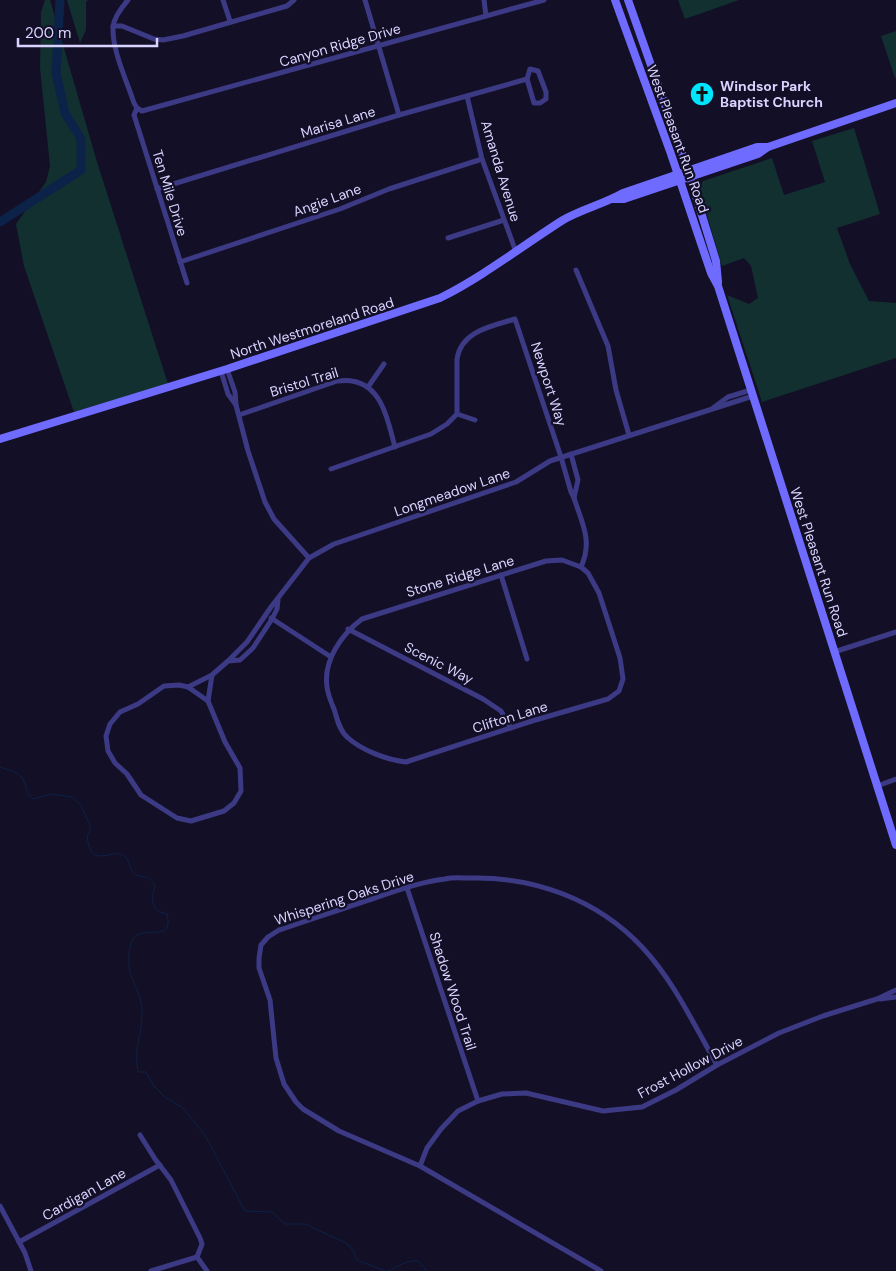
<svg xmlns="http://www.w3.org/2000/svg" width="896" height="1271" font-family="'DM Sans',sans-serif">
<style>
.green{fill:#12302f}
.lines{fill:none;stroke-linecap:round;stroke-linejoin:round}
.stream{stroke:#0c2248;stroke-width:1}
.river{stroke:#0c2248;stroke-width:9}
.street{stroke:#3d3a85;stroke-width:5}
.secondary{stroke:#6f6bff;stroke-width:8}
.labels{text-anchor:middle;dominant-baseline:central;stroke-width:4.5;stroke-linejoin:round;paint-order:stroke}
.street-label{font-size:14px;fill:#d9d4ff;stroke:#130f26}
.poi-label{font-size:14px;font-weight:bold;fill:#d9d4ff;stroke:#130f26;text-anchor:start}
</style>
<rect width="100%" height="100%" fill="#130f26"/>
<!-- green -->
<g class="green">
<polygon points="45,0 50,0 97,162 168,384 74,412 24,266 16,224 46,182 50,166 40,68 41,12"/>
<polygon points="67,0 88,0 86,2 86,30 80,43"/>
<polygon points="678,0 739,0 685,19"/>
<polygon points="896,31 896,78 895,78 881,36"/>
<polygon points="854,128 880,214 837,228 850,264 869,301 896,303 896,358 762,402 727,295 749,304 758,298 751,266 744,258 722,266 699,188 703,181 772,158 784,195 825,182 812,141"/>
</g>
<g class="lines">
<!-- stream -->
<g class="stream">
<path d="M0,767C7,770 18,771 22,778C28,786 25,794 33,799L50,794L72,797L81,805L90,825V831L87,836C91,871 111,848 123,855C131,860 129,872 135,874C145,880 149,872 155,887C150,900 152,912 167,914C175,947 139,920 131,943C128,953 128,969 132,978C136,988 142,999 142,1011C143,1032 133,1048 138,1072H146L154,1086L165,1097L183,1108L205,1135L245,1211L272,1212L285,1224H305L346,1243L353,1250L357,1260L385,1271"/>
<path d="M388,1271C399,1267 405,1260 418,1261L427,1271"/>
</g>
<!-- river -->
<polyline class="river" points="0,222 81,170 81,139 65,113 56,73 60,0"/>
<!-- street -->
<g class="street">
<path d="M128,0C121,8 114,17 113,27C112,51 127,81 134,103L137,108L142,111L544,0"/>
<polyline points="223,0 230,21"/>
<polyline points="365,0 399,115"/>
<polyline points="484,0 486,16"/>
<polyline points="113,26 122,26 154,39 163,40 183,36 287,6 294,0"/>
<polygon points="530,69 538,71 546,92 546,99 540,103 534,103 527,79"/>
<polyline points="467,96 482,159 516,252"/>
<polyline points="137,108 134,115 187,283"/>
<polyline points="157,189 399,115 527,79"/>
<polyline points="448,238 504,220"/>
<polyline points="180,262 340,209 389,189 482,159"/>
<polyline points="576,270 608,346 616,390 629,435"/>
<polyline points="227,369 235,392 236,405 248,451 265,502 274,519 309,558"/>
<polyline points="221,371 228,394 236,405"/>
<polyline points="368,387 384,364"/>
<polyline points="713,408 728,397 751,390"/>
<polyline points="457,414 475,420"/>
<path d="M239,415L337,381C341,381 348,380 352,381C383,386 388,422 395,447"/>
<path d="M331,469L431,434L447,424L457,414V359C461,331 492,326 515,319L561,457L571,492L574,498L578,480L571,454"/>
<path d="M574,498C582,523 593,541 581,567"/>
<path d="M562,560L581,567L588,573L599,593L620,658L623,679L619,691L608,699L532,721L406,762C387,760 361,750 347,737C339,730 337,718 334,709C331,702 328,694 327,687C323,660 342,634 362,619L546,561Z"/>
<polyline points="501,575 527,659"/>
<polyline points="271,618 331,657"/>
<polyline points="348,629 483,699 501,711 511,728"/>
<polyline points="834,652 896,632"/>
<polyline points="228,661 240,660 253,648 272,619 277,609 278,600"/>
<polygon points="179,685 188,687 208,701 225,742 240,768 241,791 234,803 224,811 191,821 177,818 141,795 127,774 115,763 108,751 106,736 110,724 120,712 138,704 164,686"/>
<polyline points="188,687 212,675 228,661 247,642 271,607 309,558 334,544 516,482 550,461 753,396"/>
<polyline points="208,701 212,675"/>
<polyline points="877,786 896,779"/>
<polyline points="407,888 478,1101"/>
<polyline points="880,999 896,997"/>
<polyline points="140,1135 155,1159 171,1180 200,1238 202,1244 197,1257 151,1271"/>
<polyline points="420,1166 427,1148 441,1129 458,1111 478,1101 502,1094 526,1093 603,1111 642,1107 676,1090 717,1065 779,1033 823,1016 877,999 896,990"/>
<polyline points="0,1206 25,1253 31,1271"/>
<polyline points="19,1242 160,1165"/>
<polyline points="197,1257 207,1271"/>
<path d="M601,1271L420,1166L339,1131L303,1109L296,1102L284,1084L276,1058L270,1000L259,968V958L261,945L268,937L279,930C310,920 341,909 372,899C396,891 420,882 445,879C453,877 461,878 468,878C533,876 597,899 642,947C674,981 694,1025 717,1065"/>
</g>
<!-- secondary -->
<g class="secondary">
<polyline points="615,0 671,154 711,273 718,286 896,845"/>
<polyline points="628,0 688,170 716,261 718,282"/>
<polyline points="613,199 624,199 758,154 768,147"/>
<path d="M0,439L227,369L440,298C484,276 522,246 563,220C582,209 604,204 623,193L757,147H768L896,103"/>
</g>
</g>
<!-- icons -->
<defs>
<g id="church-disc" transform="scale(1.25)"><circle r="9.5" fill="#00e5ff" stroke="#130f26"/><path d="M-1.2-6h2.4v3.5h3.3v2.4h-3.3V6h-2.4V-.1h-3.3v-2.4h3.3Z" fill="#111"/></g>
</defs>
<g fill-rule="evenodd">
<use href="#church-disc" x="702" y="94"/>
</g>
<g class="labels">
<!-- street labels -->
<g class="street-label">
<text transform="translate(340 45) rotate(-16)">Canyon Ridge Drive</text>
<text transform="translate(338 122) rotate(-17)">Marisa Lane</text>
<text transform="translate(678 139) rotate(70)">West Pleasant Run Road</text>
<text transform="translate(501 171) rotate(73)">Amanda Avenue</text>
<text transform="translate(170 193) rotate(73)">Ten Mile Drive</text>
<text transform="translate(327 200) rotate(-20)">Angie Lane</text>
<text transform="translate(312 328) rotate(-18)">North Westmoreland Road</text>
<text transform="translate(304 382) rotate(-17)">Bristol Trail</text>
<text transform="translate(549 384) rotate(72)">Newport Way</text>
<text transform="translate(452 492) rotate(-19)">Longmeadow Lane</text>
<text transform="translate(819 562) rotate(72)">West Pleasant Run Road</text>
<text transform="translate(460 576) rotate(-17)">Stone Ridge Lane</text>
<text transform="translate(439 663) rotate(27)">Scenic Way</text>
<text transform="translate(510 717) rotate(-17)">Clifton Lane</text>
<text transform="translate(344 898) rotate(-18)">Whispering Oaks Drive</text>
<text transform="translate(453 991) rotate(72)">Shadow Wood Trail</text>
<text transform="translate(690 1067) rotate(-28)">Frost Hollow Drive</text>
<text transform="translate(84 1194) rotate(-29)">Cardigan Lane</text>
</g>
<!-- poi labels -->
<g class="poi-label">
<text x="720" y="86">Windsor Park<tspan x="720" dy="16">Baptist Church</tspan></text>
</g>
</g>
<!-- scale -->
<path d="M18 38v8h139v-8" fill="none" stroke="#d9d4ff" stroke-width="2.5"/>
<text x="25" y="38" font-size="15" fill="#d9d4ff" stroke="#130f26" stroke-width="4" paint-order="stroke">200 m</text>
</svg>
